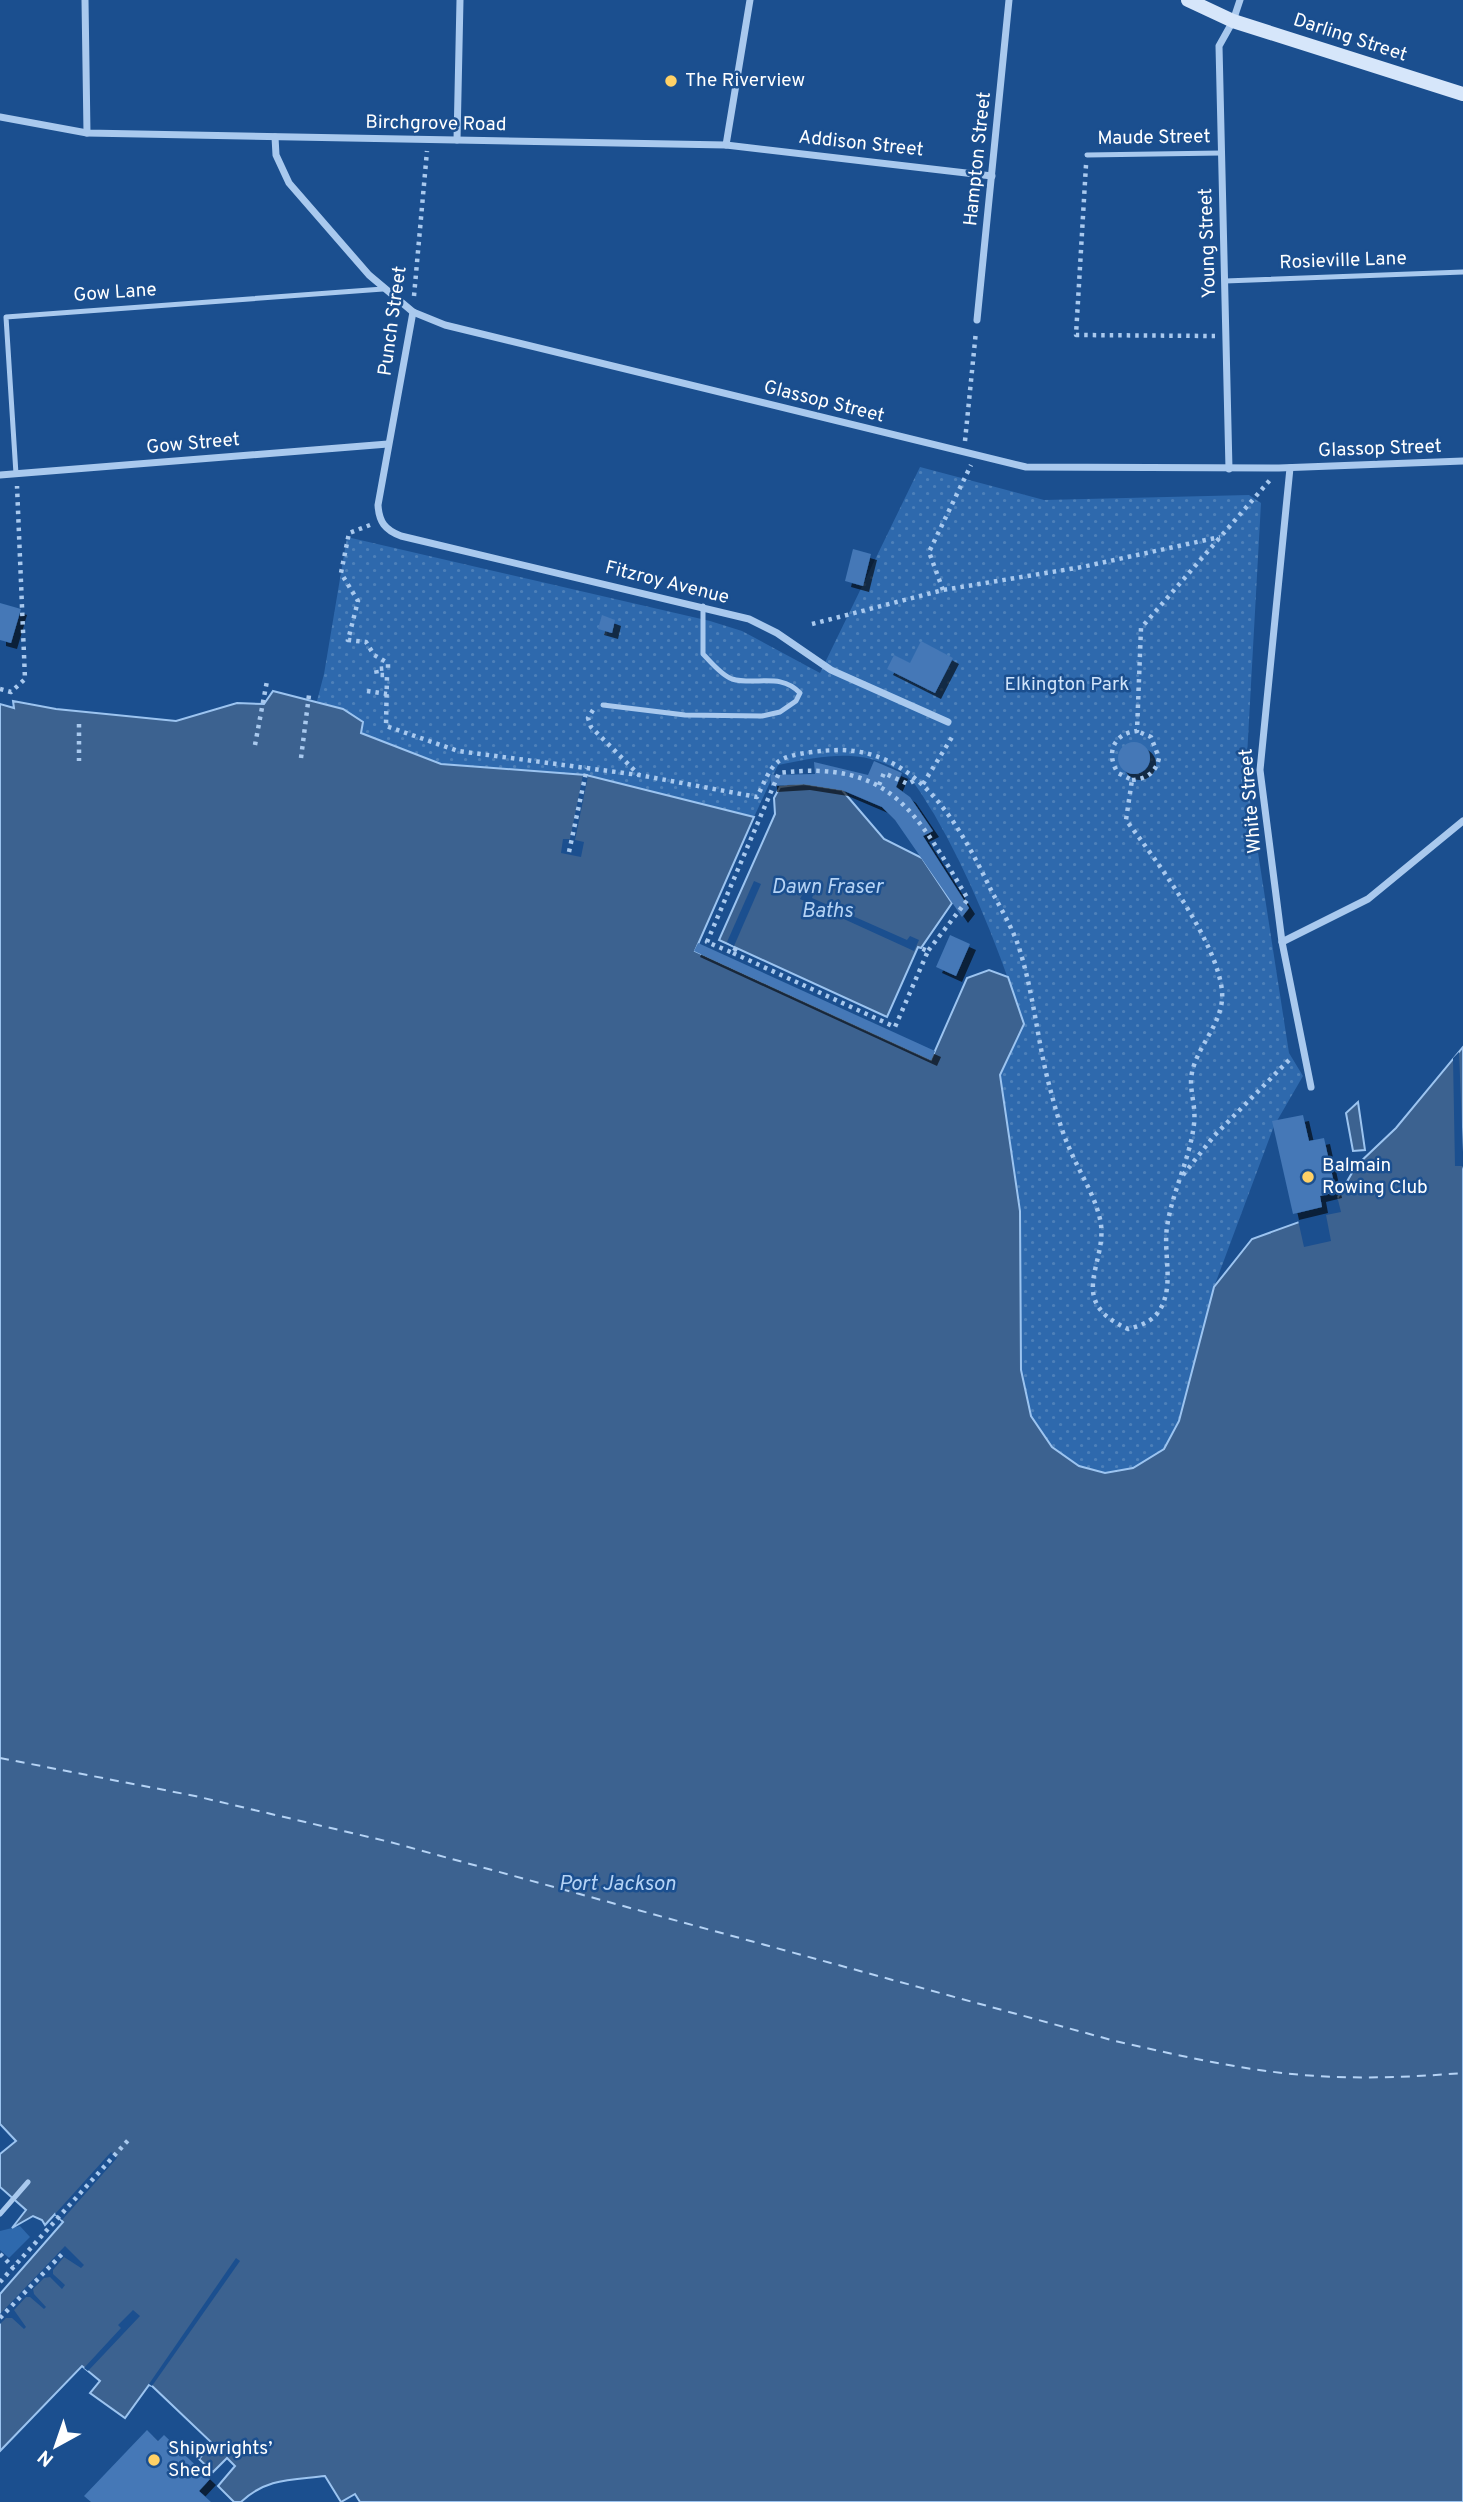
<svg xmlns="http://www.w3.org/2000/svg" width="1463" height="2502" font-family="Overpass,sans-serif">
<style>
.grass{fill:#2e69ad}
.park{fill:url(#park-dots)}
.water{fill:#3c6290;stroke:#9cc4f0;stroke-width:2}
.pier{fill:#1b4f8f}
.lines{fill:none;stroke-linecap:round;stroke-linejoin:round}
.ferry{stroke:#b5d3f5;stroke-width:2;stroke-dasharray:9 7;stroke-linecap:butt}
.building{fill:#4478b7;filter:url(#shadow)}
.path{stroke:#a9c9ee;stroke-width:4.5;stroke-dasharray:3.5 5;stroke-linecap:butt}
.lane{stroke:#a9c9ee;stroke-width:5}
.street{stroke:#a9c9ee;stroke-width:7}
.secondary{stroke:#d6e6fa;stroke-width:14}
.poi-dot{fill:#ffd166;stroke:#1b4f8f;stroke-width:2.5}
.labels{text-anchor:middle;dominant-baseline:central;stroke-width:5;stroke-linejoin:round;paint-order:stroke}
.street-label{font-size:19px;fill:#fff;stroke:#1b4f8f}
.poi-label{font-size:19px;fill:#fff;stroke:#1b4f8f;text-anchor:start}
.park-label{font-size:19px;fill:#cfe3fa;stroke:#1b4f8f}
.water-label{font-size:21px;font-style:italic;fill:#b5d3f5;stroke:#1b4f8f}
</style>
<defs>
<pattern id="park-dots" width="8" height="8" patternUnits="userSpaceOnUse" patternTransform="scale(1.75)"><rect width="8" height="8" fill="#2e69ad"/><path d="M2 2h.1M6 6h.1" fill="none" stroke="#4d80b9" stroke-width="1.8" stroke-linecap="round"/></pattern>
<filter id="shadow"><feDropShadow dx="6" dy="6" stdDeviation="0" flood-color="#0009"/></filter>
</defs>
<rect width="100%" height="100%" fill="#1b4f8f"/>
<!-- grass -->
<polygon class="grass" points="20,2226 30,2237 9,2258 0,2250 0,2231"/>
<!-- park -->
<path class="park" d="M920,467L1044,500L1249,495L1261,503L1246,775L1289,1053L1303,1076L1274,1126L1214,1287L1179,1421L1164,1449L1133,1468L1105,1473L1079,1466L1052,1447L1031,1416L1021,1370L1020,1211L1000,1075L1024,1024C999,951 973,881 934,814C925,801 916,781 902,772C860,747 823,756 778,765L754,817L586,775L441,764L361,733L343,709L317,701L324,674L347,537L710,621L742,631L820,673Z"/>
<!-- water -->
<g class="water">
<path d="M273,691L343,709L363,722L361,733L441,764L586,775L754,817L695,951L931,1060L967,978L989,970L1008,977L1024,1024L1000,1075L1020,1211L1021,1370L1031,1416L1052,1447L1079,1466L1105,1473L1133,1468L1164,1449L1179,1421L1214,1287L1252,1239L1330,1211L1356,1166L1396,1128L1463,1047V2502H360L355,2494L341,2502L325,2476C291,2480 266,2478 241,2502H234L218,2486L235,2466L227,2458L213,2472L199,2459L212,2443L152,2386L149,2385L125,2418L90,2393L100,2381L82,2366L0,2451V2294L63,2222L55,2214L45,2225L42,2220L33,2216L12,2228L26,2210L0,2187V2154L16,2141L0,2124V704L14,708L13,701L56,709L176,721L237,703L264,704Z"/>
<polygon points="804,784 842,790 884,839 922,858 952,903 921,948 918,947 887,1017 719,940 775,814 774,798 780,787"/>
<polygon points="1358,1102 1365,1150 1353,1151 1346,1113"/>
</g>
<!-- pier -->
<g class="pier">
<polygon points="583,775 588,776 575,840 584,842 581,857 561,853 563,839 570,839"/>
<polygon points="754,881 761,884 734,946 727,942"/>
<polygon points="805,889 814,893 812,898 907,940 910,936 919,940 914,951 800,899"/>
<polygon points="1459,1052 1463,1152 1463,1169 1462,1166 1455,1166 1453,1058"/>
<polygon points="1336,1192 1341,1212 1326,1215 1331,1241 1304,1247 1298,1220 1327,1208"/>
<polygon points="111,2152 117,2158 62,2220 55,2214"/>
<polygon points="65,2246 84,2265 81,2268 64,2257 53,2270 53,2274 65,2285 62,2289 50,2277 44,2278 33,2289 34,2294 46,2307 44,2309 30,2297 26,2297 14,2310 26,2327 24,2329 12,2318 6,2318 0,2324 0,2314"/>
<polygon points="236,2258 240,2261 152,2386 149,2384"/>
<polygon points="133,2310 140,2316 88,2371 84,2368 121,2328 118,2325"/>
</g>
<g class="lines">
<!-- ferry -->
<path class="ferry" d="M0,1758L195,1796L390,1842L1115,2041C1181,2056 1249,2072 1317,2076C1366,2079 1414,2077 1463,2073"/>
</g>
<!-- building -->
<g class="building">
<polygon points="853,549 871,554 863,586 845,581"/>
<polygon points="0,603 21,609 11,643 0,640"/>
<polygon points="602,615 615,620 612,633 598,629"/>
<polygon points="921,641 953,658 935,693 887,669 894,655 910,663"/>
<circle cx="1134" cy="758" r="16"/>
<polygon points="874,761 902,773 896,787 910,797 933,831 923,836 969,908 962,917 895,820 882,807 842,790 804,784 771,786 771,775 815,774 814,762 868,775"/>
<polygon points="950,935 970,944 956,976 936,967"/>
<polygon points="698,943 935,1051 931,1060 694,951"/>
<polygon points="1303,1115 1309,1141 1324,1138 1336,1192 1320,1196 1322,1207 1293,1214 1272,1121"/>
<polygon points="147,2430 158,2441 164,2435 210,2479 199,2491 211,2502 91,2502 84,2496"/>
</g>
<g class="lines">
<!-- path -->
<g class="path">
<polyline points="1086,165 1076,335 1215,336"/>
<polyline points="414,296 427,151"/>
<polyline points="965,441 976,331"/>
<path d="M370,525L349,533L341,573L358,601L348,640L366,642L374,655L388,663V668L376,669L377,675H387L386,726L458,751L639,775L757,797C763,786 768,769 779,761C790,753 826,750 840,750C920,751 961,828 991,890C1000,907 1010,924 1017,942C1034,990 1037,1043 1051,1092C1056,1111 1062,1133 1071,1152C1081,1175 1094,1194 1100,1219C1110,1262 1063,1300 1128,1329C1139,1326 1152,1322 1159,1311C1175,1287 1163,1254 1167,1227C1172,1192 1190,1159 1194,1124C1196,1109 1191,1095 1191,1081C1192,1049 1225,1025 1222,991C1217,941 1156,860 1126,820L1132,780L1118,773C1105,753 1114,733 1137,731L1141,628L1270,480"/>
<polyline points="943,590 929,552 971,465"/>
<polyline points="812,624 943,590 1082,567 1220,537"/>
<polyline points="0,689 11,692 25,679 17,486"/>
<polyline points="367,691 387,694"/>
<polyline points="593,710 588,718 591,727 639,775"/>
<polyline points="79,724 79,761"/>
<polyline points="255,745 267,681"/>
<polyline points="301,758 309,695"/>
<path d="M1132,780C1147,779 1156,772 1159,758L1151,737L1137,731"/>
<polyline points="923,784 954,734"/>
<polyline points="879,785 884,773 908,784 915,780"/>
<polyline points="569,852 587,768"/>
<path d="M736,948L733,953L707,942L779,773C892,759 916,813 968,899L928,951"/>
<polyline points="733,953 895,1027 928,951 918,947"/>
<polyline points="1183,1175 1214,1136 1291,1058"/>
<polyline points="0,2254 13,2267"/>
<polyline points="0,2282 131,2137"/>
<polyline points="0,2318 63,2253"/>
</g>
<!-- lane -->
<g class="lane">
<polyline points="1087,155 1221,153"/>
<polyline points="1225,281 1463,272"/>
<polyline points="16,474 6,317 383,289"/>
<path d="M603,705L685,715L762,716L780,712L796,701L800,693C780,672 756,686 732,679C721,675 711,662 703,654V606"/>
<polyline points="0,2214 28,2182"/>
</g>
<!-- street -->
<g class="street">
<polyline points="85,0 87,133"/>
<polyline points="0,117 87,133 726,145 992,176"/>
<polyline points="275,137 276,155 289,183 369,275 413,312 445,325 1026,467 1279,468 1463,461"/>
<polyline points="457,140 460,0"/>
<polyline points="726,145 750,0"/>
<path d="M413,312L378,505C379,522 385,530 401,536L749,619L777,633L831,670L948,722"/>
<polyline points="977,320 1009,0"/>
<polyline points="1290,468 1260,770 1282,942 1311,1087"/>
<polyline points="1229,469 1219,46 1233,21 1240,0"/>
<polyline points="0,475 388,444"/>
<polyline points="1282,942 1368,899 1463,821"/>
</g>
<!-- secondary -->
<polyline class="secondary" points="1188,0 1233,21 1463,94"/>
</g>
<!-- markers -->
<g class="poi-dot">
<circle cx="671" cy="81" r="7"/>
<circle cx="1308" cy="1177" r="7"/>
<circle cx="154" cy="2460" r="7"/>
</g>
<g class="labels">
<!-- street labels -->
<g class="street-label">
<text transform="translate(1350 38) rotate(18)">Darling Street</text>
<text transform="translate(436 124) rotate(1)">Birchgrove Road</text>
<text transform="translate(1154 138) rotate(-1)">Maude Street</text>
<text transform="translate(861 144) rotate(6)">Addison Street</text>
<text transform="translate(978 159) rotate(-84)">Hampton Street</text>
<text transform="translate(1208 243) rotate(-92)">Young Street</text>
<text transform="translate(1343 261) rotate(-2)">Rosieville Lane</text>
<text transform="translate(115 293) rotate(-4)">Gow Lane</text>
<text transform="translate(393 321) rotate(-82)">Punch Street</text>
<text transform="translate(824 402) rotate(14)">Glassop Street</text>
<text transform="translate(193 444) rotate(-5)">Gow Street</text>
<text transform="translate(1380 449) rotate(-2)">Glassop Street</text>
<text transform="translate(667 583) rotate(14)">Fitzroy Avenue</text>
<text transform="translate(1251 801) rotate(-95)">White Street</text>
</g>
<!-- poi labels -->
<g class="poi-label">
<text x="685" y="81">The Riverview</text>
<text x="1322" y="1166">Balmain<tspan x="1322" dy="22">Rowing Club</tspan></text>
<text x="168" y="2449">Shipwrights’<tspan x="168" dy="22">Shed</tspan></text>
</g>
<!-- park labels -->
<g class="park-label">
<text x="1067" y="685">Elkington Park</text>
</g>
<!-- water labels -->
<g class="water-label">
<text x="827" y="887">Dawn Fraser<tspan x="827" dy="24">Baths</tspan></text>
<text x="617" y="1884">Port Jackson</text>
</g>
</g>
<!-- north arrow -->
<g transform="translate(56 2446) rotate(220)" stroke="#1b4f8f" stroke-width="5" paint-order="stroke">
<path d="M0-5L12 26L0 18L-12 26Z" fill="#ffffff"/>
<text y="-10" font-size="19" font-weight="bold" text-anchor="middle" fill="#ffffff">N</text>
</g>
</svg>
